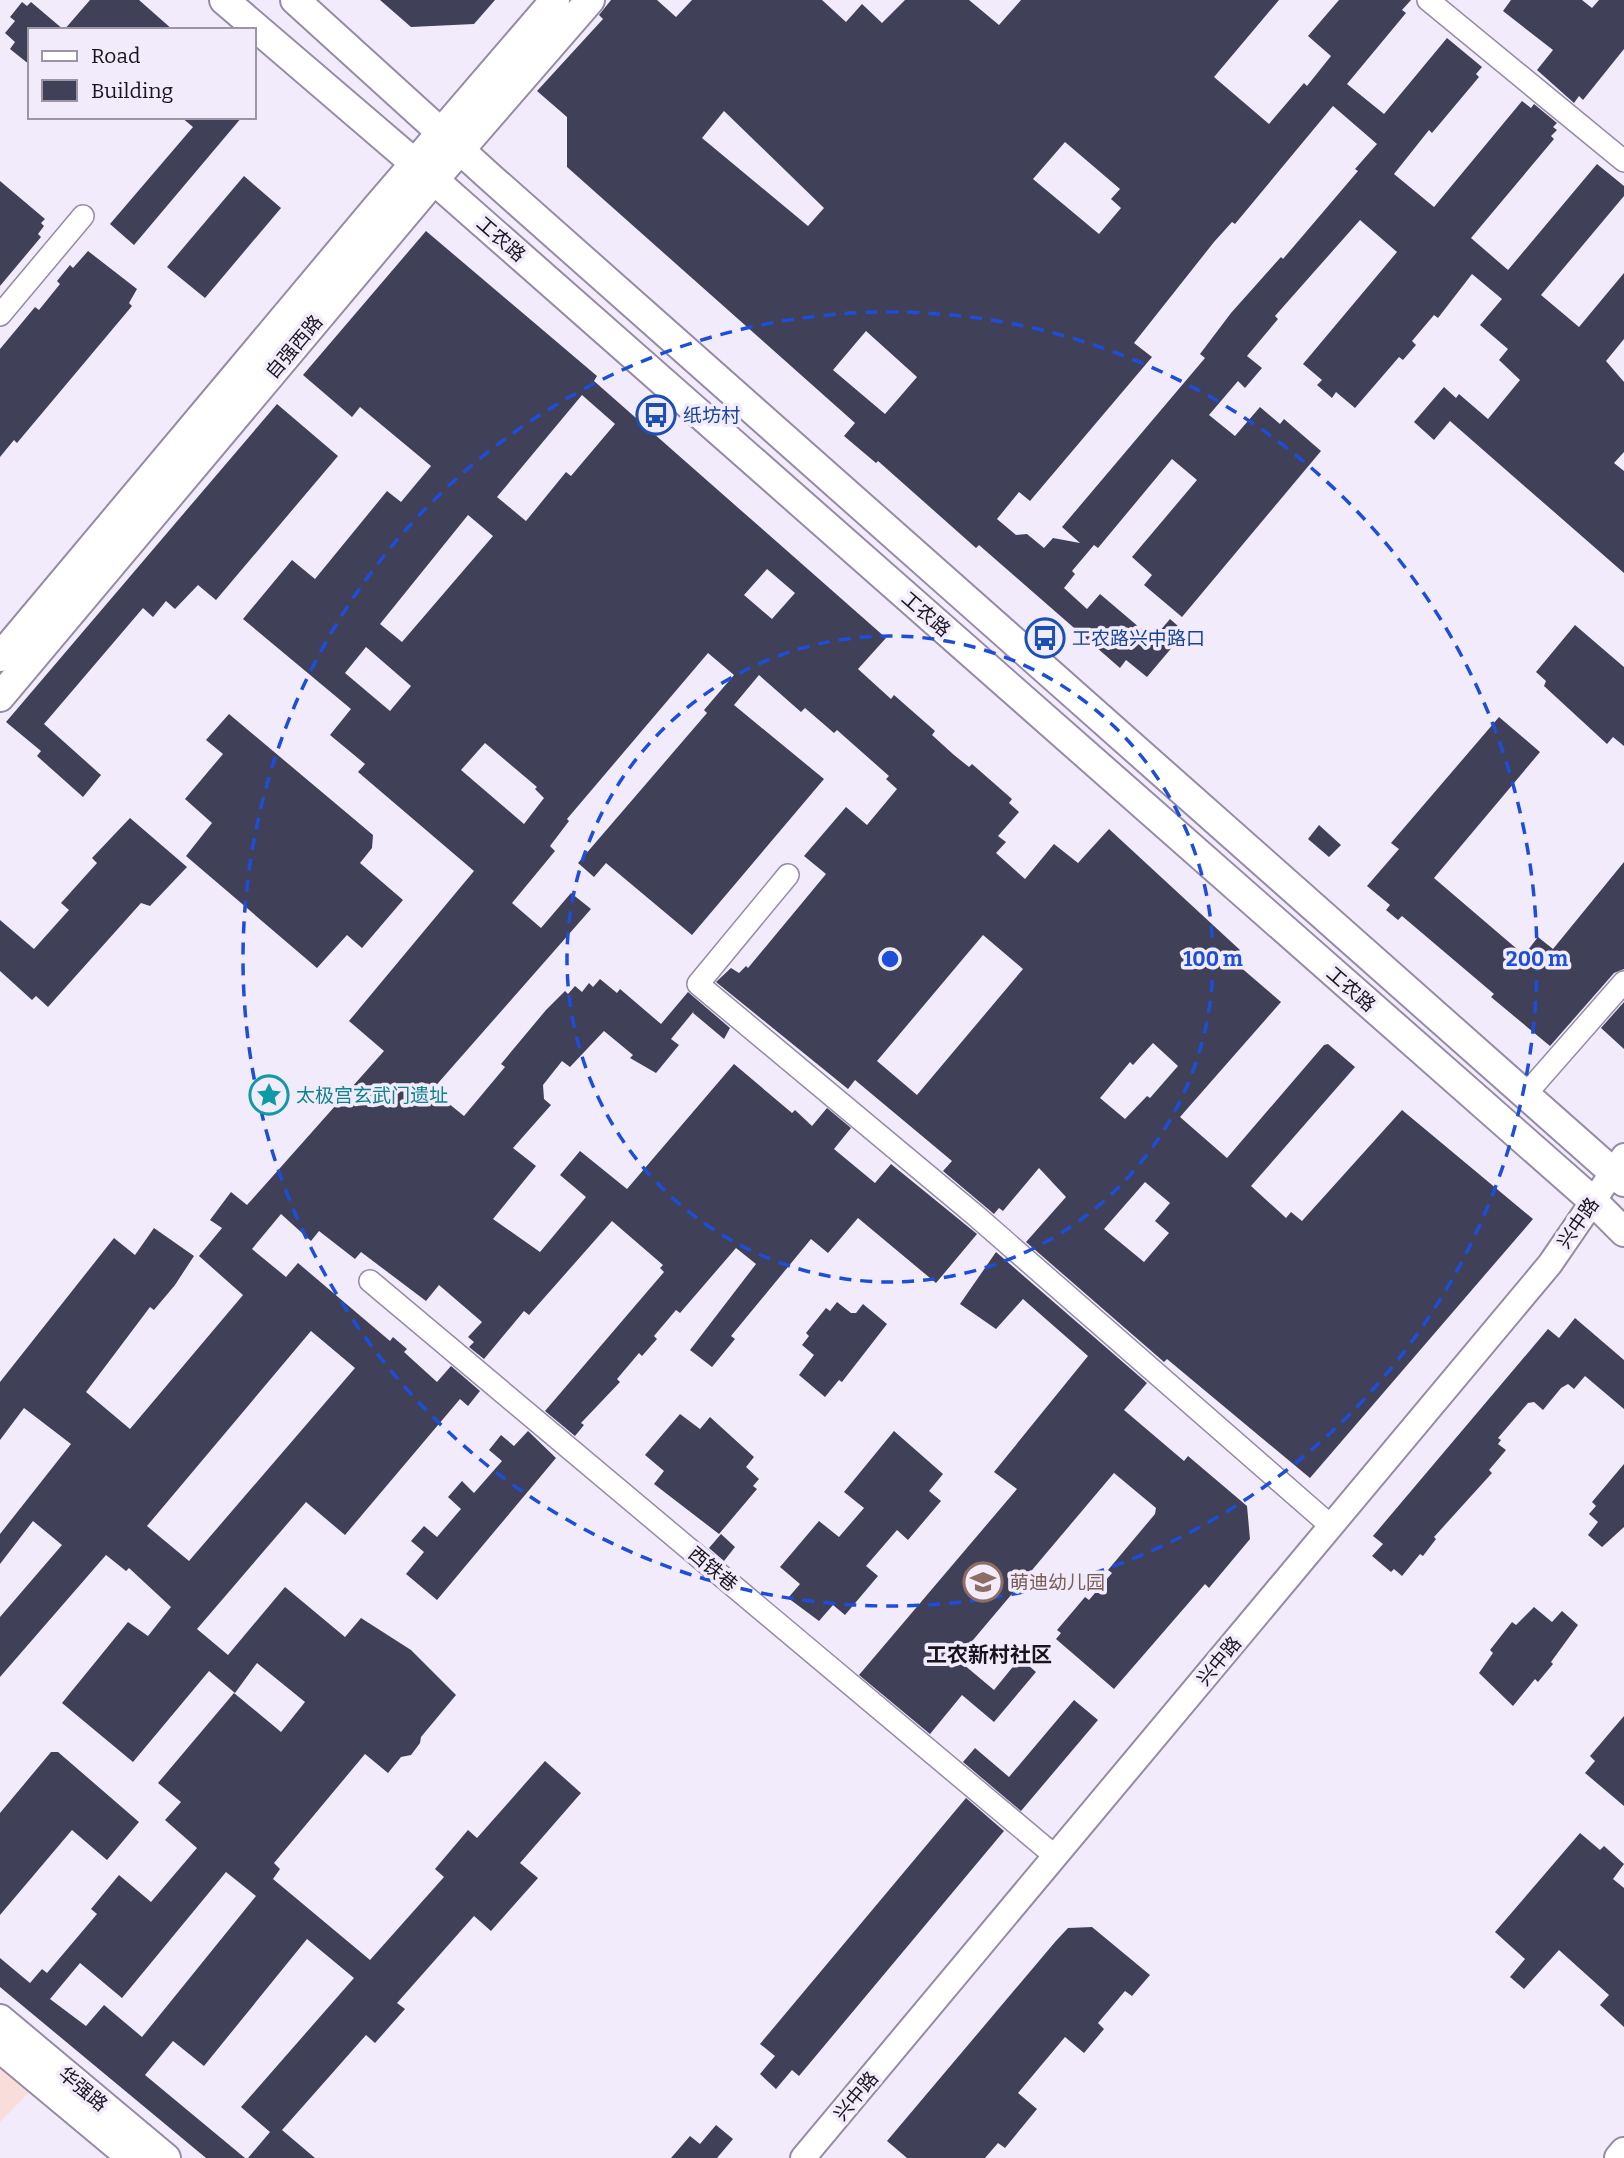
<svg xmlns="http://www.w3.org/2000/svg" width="1624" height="2158" font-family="Bitter,'Noto Sans SC',serif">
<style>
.education{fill:#f8dddb}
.building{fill:#404159;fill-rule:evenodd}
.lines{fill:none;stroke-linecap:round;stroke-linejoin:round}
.minor-casing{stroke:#968ba5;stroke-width:24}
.tertiary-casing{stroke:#968ba5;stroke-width:28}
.secondary-casing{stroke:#968ba5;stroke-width:32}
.minor{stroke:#fff;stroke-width:21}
.tertiary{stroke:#fff;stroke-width:24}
.secondary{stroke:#fff;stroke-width:28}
.ring{fill:none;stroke:#1d4ed8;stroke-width:3.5;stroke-dasharray:12 9}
.labels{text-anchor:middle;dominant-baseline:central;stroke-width:7;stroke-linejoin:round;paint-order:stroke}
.street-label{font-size:19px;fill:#19151f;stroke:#f2ebfc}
.transit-label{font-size:19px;fill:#164399;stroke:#f2ebfc;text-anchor:start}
.culture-label{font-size:19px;fill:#0d838f;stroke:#f2ebfc;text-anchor:start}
.education-label{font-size:19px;fill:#785e54;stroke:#f2ebfc;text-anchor:start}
.neighbourhood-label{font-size:21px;font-weight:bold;fill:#19151f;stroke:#f2ebfc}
.centre{fill:#1d4ed8;stroke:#f2ebfc;stroke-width:3.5}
.ring-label{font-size:21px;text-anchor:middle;font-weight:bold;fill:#1d4ed8;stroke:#f2ebfc;stroke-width:7;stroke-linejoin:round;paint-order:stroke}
</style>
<rect width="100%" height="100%" fill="#f2ebfc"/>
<!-- education -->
<polygon class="education" points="0,2062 33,2088 0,2122"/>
<!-- building -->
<g class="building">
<polygon points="90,0 139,0 173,30 30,30 30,65 10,49 15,42 5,33 15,21 10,17 22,2 27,6 31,2 64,30"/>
<polygon points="380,0 495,0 474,24 411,27"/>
<path d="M611,0H657L676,17L692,0H822L846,22L862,4L882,23L905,0H969L999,25L1021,0H1279L1214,77L1269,124L1304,83L1307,86L1331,56L1308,36L1339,0H1411L1402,10L1406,13L1347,84L1384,114L1447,38L1482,67L1476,74L1479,77L1432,133L1429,130L1394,174L1434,207L1522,101L1531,108L1534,104L1557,123L1553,127L1557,130L1551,136L1554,139L1471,238L1508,270L1597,164L1624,186V196L1541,295L1579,327L1624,273V339L1606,361L1624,382V452L1614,463L1624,471V573L1450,421L1434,440L1414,422L1444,387L1456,398L1459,394L1488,419L1520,380L1499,360L1508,349L1480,325L1502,299L1472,274L1438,318L1434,315L1412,341L1416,345L1403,360L1399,357L1355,408L1336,392L1332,398L1317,385L1322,380L1303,364L1397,252L1360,220L1275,316L1278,319L1247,356L1262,368L1245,388L1238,381L1209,415L1235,436L1260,407L1280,424L1284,419L1321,451L1182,617L1144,585L1152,575L1132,557L1197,480L1172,459L1098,548L1094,545L1072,571L1075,574L1064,588L1087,609L1100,594L1153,639L1170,619L1185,632L1147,677L1126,660L1120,668L979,545L976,548L878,461L876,463L844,436L855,423L567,167V117L537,91L603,19L599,15ZM1333,106L1377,144L1355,169L1358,171L1283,259L1281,257L1231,313L1200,354L1205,358L1062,527L1080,543L1053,538L1044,548L1027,534L1016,535L997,519L1019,492L1030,501L1152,357L1134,343L1214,242L1232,222L1235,224ZM724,111L824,208L808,226L702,138ZM1065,142L1120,189L1111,199L1121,208L1099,234L1033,179ZM866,331L917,377L885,414L833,370Z"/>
<polygon points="1511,0 1582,0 1592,8 1599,0 1624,0 1624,49 1583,100 1579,96 1574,103 1537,70 1553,50 1503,11"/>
<polygon points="181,117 242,117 134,245 110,224 193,127"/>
<polygon points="244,176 281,208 205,298 167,267"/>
<polygon points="0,181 45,219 41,223 44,226 38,234 41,237 0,286"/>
<path d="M426,231L597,376L594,381L886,638L858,669L891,699L894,695L935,731L932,735L954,755L969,767L972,764L1012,799L1009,803L1019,812L998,836L1006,842L996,853L1025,879L1054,844L1078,863L1109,829L1240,950L1231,959L1281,1002L1180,1117L1227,1158L1324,1045L1328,1044L1355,1067L1251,1186L1286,1218L1291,1212L1302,1221L1402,1110L1533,1219L1310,1478L1167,1359L1164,1362L1026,1242L1066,1197L1039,1168L1003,1211L999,1208L994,1214L943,1171L952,1161L855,1080L848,1089L716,982L731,968L739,973L746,966L748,968L826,874L804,856L846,807L867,825L897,789L886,779L889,776L837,730L834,733L805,708L801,712L759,675L734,705L824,779L692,935L606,863L594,877L578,863L707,713L704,710L734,675L708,653L567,819L569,821L550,846L555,851L512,903L541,928L571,893L591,909L432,1090L464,1116L505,1067L501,1064L546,1010L565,991L568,994L575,986L582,992L589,983L593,987L600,979L617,993L620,989L661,1024L688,992L730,1028L724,1039L693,1013L694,1011L671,1039L679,1045L656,1073L630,1058L633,1055L604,1031L570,1067L562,1061L543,1085L544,1099L551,1105L513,1148L536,1166L493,1219L540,1252L586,1197L560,1175L580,1151L627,1189L734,1064L792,1113L795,1110L812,1126L827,1108L851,1128L834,1149L875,1183L891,1164L977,1234L936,1283L858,1218L828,1253L811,1239L731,1336L735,1339L712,1367L690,1350L756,1264L736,1248L680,1313L676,1310L654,1336L657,1339L642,1356L639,1353L617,1379L620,1382L581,1423L584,1425L575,1436L545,1411L664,1272L660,1268L663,1265L612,1221L529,1315L524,1311L484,1359L469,1347L474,1342L468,1337L482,1322L439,1285L426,1301L361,1252L355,1259L319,1231L311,1241L281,1214L252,1249L286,1277L298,1263L390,1341L393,1337L407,1349L404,1352L437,1382L451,1366L480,1391L468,1406L460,1399L345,1535L306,1502L197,1629L228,1655L285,1587L345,1637L361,1618L411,1650L456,1695L421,1737L420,1743L411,1755L401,1757L388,1773L365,1754L274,1863L280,1869L273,1879L370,1960L444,1877L435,1869L468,1830L477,1838L545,1761L581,1793L520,1863L538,1878L491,1931L474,1916L397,2003L405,2009L375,2043L366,2035L282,2130L315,2158H248L270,2132L241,2107L354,1978L307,1939L204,2066L173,2041L145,2075L245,2158H206L0,1987V1958L30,1983L42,1969L47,1973L97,1914L91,1909L119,1875L151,1902L197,1848L165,1820L181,1802L158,1783L234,1693L281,1732L305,1702L257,1663L235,1693L209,1671L133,1762L62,1703L128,1622L148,1636L171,1607L129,1568L126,1571L106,1555L0,1677V1617L62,1545L33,1521L0,1564V1534L71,1444L24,1408L0,1440V1382L114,1238L135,1255L154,1228L194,1256L175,1285L154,1310L150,1307L86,1392L130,1429L243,1295L199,1256L222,1228L210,1220L231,1192L247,1205L384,1051L349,1021L474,871L358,772L365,764L330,735L351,709L243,619L292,560L315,579L387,491L401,502L431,466L360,407L352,417L303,375ZM582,395L615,424L571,476L566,472L526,521L497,497ZM468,515L493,536L402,642L380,624ZM767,569L795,593L772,619L744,595ZM366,647L411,686L390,711L345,673ZM485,743L537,787L535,789L544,798L524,824L461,770ZM983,935L1023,969L917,1095L877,1061ZM1153,1043L1178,1066L1150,1098L1147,1096L1125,1119L1100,1098L1130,1062L1133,1065ZM1145,1182L1170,1203L1155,1221L1169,1233L1144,1262L1104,1229ZM311,1331L355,1368L189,1561L147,1526ZM226,1872L256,1896L142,2037L104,2005L86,2026L50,1999L80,1963L122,1998Z"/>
<polygon points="88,251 137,289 129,303 132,306 17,443 14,440 0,457 0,349 35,307 39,310 60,284 57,281 70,265 73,268"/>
<polygon points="277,404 338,456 216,600 198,585 175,609 166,601 153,617 143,608 44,724 101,775 83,797 37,756 41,751 6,722"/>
<polygon points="1575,625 1624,667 1624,746 1613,737 1607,744 1544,686 1546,681 1536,672"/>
<polygon points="229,714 373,835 372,848 360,863 403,900 362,948 347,935 317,968 186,856 212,823 185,799 223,754 206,740"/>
<polygon points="1499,717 1540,752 1434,878 1524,955 1538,937 1553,949 1624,862 1624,969 1614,973 1550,1046 1491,997 1494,994 1402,916 1398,920 1386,910 1390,905 1367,886 1399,849 1391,843"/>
<polygon points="130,818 187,867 150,906 141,903 48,1007 36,996 32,1000 0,971 0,920 34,949 69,910 61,903 97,863 92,858"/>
<polygon points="1319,825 1341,845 1329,857 1308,839"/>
<polygon points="1624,1002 1624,1049 1601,1028"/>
<polygon points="996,1252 1147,1383 1124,1410 1184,1461 1188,1456 1247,1506 1250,1539 1209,1588 1205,1584 1114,1689 1056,1639 1061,1633 1057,1630 1085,1597 1089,1600 1112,1573 1108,1570 1155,1514 1156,1508 1114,1473 957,1659 994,1690 1020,1658 1036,1672 994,1722 962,1695 930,1734 859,1675 1017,1489 994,1472 1088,1356 1023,1299 996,1329 960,1304"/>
<polygon points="837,1302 851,1313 856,1313 863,1304 887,1324 842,1382 839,1380 825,1397 799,1375 814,1355 802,1345 809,1336 806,1333 826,1308 830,1311"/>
<polygon points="1575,1318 1624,1360 1624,1409 1585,1376 1574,1389 1568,1384 1561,1388 1543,1410 1534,1402 1528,1403 1498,1438 1501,1440 1498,1444 1506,1450 1489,1470 1492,1473 1434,1537 1436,1539 1423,1556 1420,1554 1402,1576 1394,1569 1391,1572 1372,1556 1383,1544 1373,1536 1548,1329 1559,1338"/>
<polygon points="680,1414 700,1429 710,1417 754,1457 746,1467 759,1479 753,1486 757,1489 719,1534 654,1484 664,1471 645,1455"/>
<polygon points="528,1431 556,1458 437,1600 406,1574 424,1552 411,1541 424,1526 437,1537 461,1509 448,1497 462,1481 474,1493 502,1461 489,1450 501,1435 514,1446"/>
<polygon points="894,1431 943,1474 929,1491 941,1501 908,1540 897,1530 866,1566 878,1576 845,1615 833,1605 819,1621 788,1598 800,1584 780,1567 819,1521 839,1537 864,1508 844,1492"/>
<polygon points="1624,1464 1624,1527 1602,1547 1588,1535 1598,1522 1589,1514 1596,1506 1592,1502"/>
<polygon points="721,1534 735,1547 724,1561 709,1548"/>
<polygon points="1534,1607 1552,1622 1562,1611 1578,1625 1551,1662 1553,1664 1538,1682 1535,1679 1513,1706 1479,1673 1493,1653 1490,1650 1512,1622 1516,1625"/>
<polygon points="1074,1700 1098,1720 1021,1811 963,1762 975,1748 1009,1777"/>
<polygon points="1624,1716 1624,1806 1585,1773 1595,1761 1590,1756"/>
<polygon points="51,1752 58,1752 139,1822 107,1860 72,1830 0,1915 0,1813"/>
<polygon points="966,1798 1004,1831 799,2076 792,2070 776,2089 760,2074 775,2056 760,2044"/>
<polygon points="1580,1833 1600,1850 1604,1846 1624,1864 1613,1879 1624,1888 1624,2027 1600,2005 1609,1995 1559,1950 1524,1989 1510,1977 1525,1959 1495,1932"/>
<polygon points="1092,1927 1150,1975 1132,1996 1125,1991 1098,2023 1104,2029 1084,2053 1065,2037 1018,2093 1037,2109 1005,2148 998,2143 985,2158 907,2158 887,2141 1055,1942 1068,1928"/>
<polygon points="716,2125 733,2139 717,2158 671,2158 690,2136 700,2144"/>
</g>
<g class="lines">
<!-- minor casing -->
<g class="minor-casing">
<g id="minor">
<polyline points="1428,0 1624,161"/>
<polyline points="0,315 83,216"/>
<polyline points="788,875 698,984 975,1215 1331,1526"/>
<polyline points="1525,1095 1624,982"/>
<polyline points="370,1281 1055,1856"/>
</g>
</g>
<!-- tertiary casing -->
<g class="tertiary-casing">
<polyline id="tertiary" points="803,2158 1550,1264 1624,1156"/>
</g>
<!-- secondary casing -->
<g class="secondary-casing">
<g id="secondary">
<polyline points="224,0 434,180 1593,1201 1624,1232"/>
<polyline points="295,0 491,178 1624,1182"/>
<polyline points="0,657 377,207 555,0"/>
<polyline points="0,697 434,180 590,0"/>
<polyline points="0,2019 166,2158"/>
<polyline points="0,2048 132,2158"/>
<polyline points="1619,2158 1624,2152"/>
</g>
</g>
<!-- minor -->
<use href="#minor" class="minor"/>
<!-- tertiary -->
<use href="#tertiary" class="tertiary"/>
<!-- secondary -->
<use href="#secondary" class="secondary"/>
</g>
<!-- distance rings -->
<g class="ring">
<circle cx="890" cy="959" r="323"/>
<circle cx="890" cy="959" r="647"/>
</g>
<!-- icons -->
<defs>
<g id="bus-ring" transform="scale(2.0125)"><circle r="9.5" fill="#f2ebfc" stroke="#1a4fb4" stroke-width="1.5"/><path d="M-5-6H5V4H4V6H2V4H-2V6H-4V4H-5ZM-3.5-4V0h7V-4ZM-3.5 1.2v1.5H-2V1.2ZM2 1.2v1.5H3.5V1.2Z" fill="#1a4fb4"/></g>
<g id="sight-ring" transform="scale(2.0125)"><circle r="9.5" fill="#f2ebfc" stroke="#0f9aa8" stroke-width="1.5"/><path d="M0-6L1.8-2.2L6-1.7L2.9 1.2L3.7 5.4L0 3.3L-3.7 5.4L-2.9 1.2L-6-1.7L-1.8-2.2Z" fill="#0f9aa8"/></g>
<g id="school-ring" transform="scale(2.0125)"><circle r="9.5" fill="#f2ebfc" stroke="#8d6e63" stroke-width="1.5"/><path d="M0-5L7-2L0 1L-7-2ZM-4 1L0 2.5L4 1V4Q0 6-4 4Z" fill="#8d6e63"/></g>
</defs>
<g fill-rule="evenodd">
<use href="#bus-ring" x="656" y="415"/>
<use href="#bus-ring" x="1045" y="638"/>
<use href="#sight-ring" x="269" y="1095"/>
<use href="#school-ring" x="983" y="1582"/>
</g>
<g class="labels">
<!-- street labels -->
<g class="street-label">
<text transform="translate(501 239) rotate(41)">工农路</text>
<text transform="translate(294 347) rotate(-50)">自强西路</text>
<text transform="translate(926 614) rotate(41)">工农路</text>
<text transform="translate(1351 989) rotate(41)">工农路</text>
<text transform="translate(1578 1223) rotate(-55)">兴中路</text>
<text transform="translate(713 1569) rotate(40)">西铁巷</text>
<text transform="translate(1219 1661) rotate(-50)">兴中路</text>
<text transform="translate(83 2089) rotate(40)">华强路</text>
<text transform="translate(856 2096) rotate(-50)">兴中路</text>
</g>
<!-- transit labels -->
<g class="transit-label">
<text x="683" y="415">纸坊村</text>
<text x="1072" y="638">工农路兴中路口</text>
</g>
<!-- culture labels -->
<g class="culture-label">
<text x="296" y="1095">太极宫玄武门遗址</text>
</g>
<!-- education labels -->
<g class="education-label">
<text x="1010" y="1582">萌迪幼儿园</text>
</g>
<!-- neighbourhood labels -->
<g class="neighbourhood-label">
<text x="989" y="1655">工农新村社区</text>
</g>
</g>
<circle cx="890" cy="959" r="10" class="centre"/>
<g class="ring-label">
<text x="1213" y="966">100 m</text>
<text x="1537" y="966">200 m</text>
</g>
<!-- legend -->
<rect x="28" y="28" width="228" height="91" fill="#f2ebfc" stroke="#9b95a4" stroke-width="2"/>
<rect x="42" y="51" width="35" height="10" fill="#ffffff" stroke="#9b95a4" stroke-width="2"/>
<text x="91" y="63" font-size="21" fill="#19151f">Road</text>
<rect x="42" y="80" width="35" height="21" fill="#404159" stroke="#9b95a4" stroke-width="2"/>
<text x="91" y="98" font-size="21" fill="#19151f">Building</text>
</svg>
